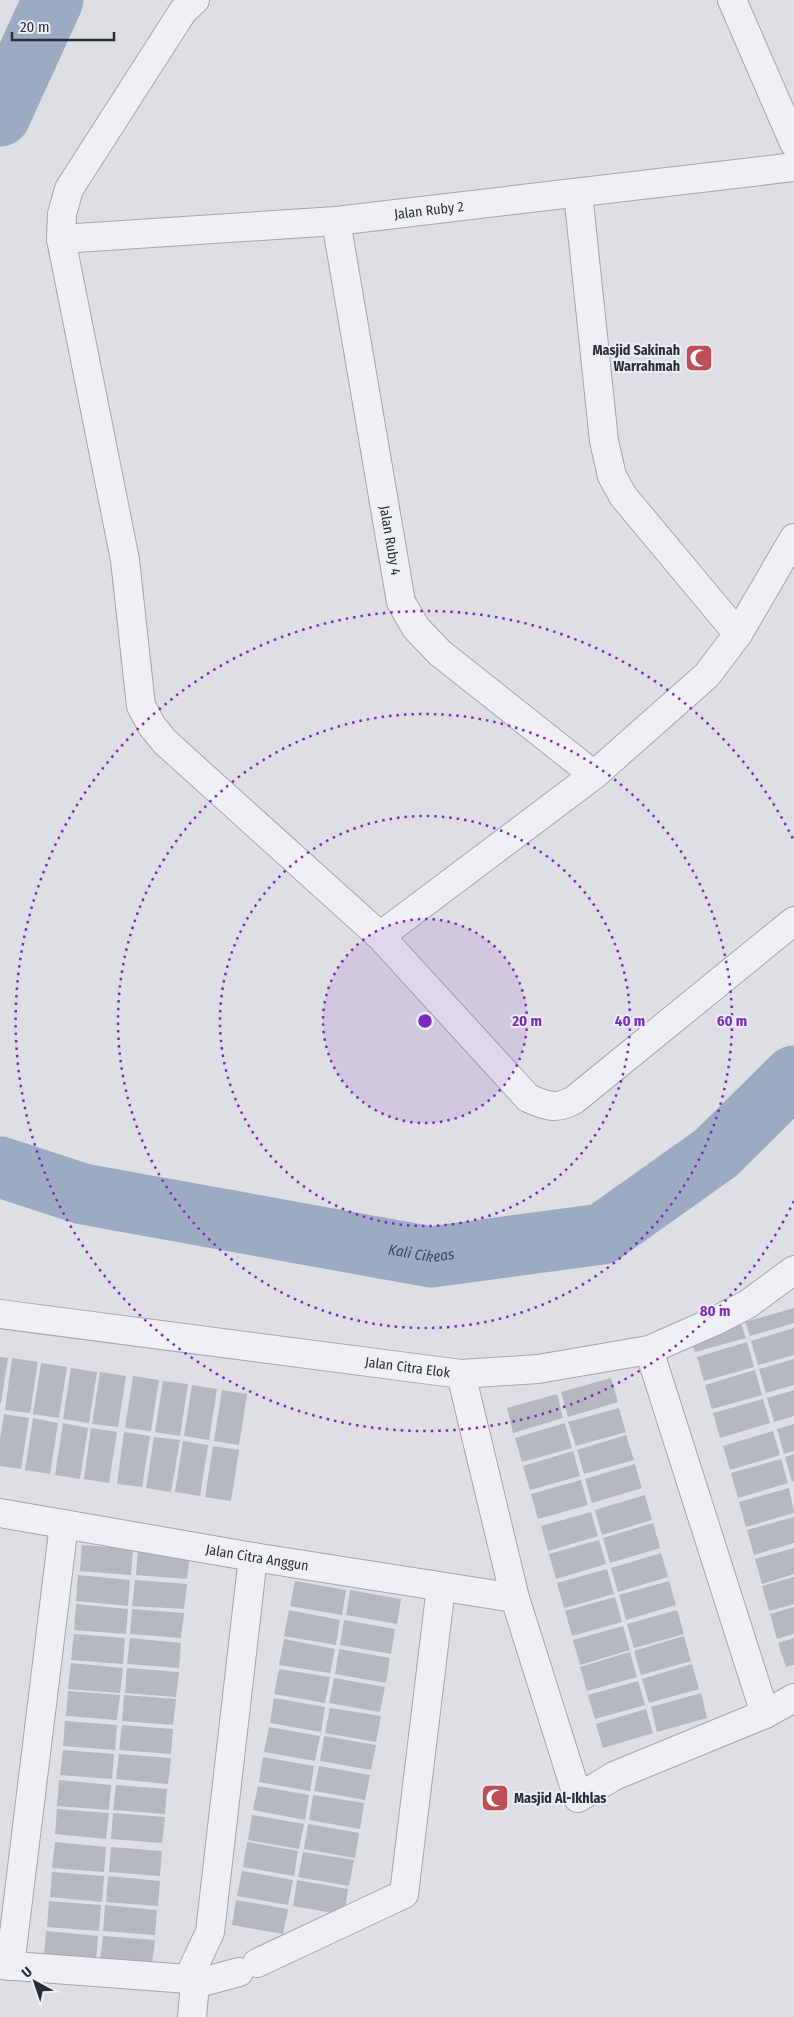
<svg xmlns="http://www.w3.org/2000/svg" width="794" height="2017" font-family="'Fira Sans Condensed',sans-serif">
<style>
.lines{fill:none;stroke-linecap:round;stroke-linejoin:round}
.river{stroke:#9cabc1;stroke-width:61}
.building{fill:#b5b8c1}
.minor-casing{stroke:#a3a6ae;stroke-width:30}
.minor{stroke:#eff0f4;stroke-width:28}
.ring{fill:none;stroke:#7b2cbf;stroke-width:2.5;stroke-dasharray:2.5 5}
.labels{text-anchor:middle;dominant-baseline:central;stroke-width:4;stroke-linejoin:round;paint-order:stroke}
.street-label{font-size:14px;fill:#282d39;stroke:#eceef3}
.poi-label{font-size:14px;font-weight:bold;fill:#282d39;stroke:#eceef3;text-anchor:end}
.water-label{font-size:15px;font-style:italic;fill:#384a68;stroke:#eceef3}
.centre{fill:#7b2cbf;stroke:#eceef3;stroke-width:2.5}
.ring-label{font-size:15px;text-anchor:middle;font-weight:bold;fill:#7b2cbf;stroke:#eceef3;stroke-width:4;stroke-linejoin:round;paint-order:stroke}
</style>
<rect width="100%" height="100%" fill="#dddfe5"/>
<g class="lines">
<!-- river -->
<g class="river">
<polyline points="0,116 53,0"/>
<path id="s1" d="M0,1167L83,1194L431,1257L602,1234L716,1153L794,1076"/>
</g>
</g>
<!-- building -->
<g class="building">
<polygon points="794,1308 794,1323 750,1336 745,1322"/>
<polygon points="741,1324 746,1338 695,1352 691,1339"/>
<polygon points="794,1328 794,1355 758,1365 751,1341"/>
<polygon points="747,1342 754,1367 704,1381 697,1357"/>
<polygon points="0,1357 8,1358 1,1403 0,1403"/>
<polygon points="12,1358 38,1362 30,1413 5,1410"/>
<polygon points="794,1359 794,1385 766,1393 759,1369"/>
<polygon points="41,1363 67,1367 59,1418 33,1414"/>
<polygon points="71,1368 97,1372 89,1423 63,1419"/>
<polygon points="755,1370 762,1395 712,1409 705,1385"/>
<polygon points="100,1372 126,1376 118,1427 92,1424"/>
<polygon points="133,1376 159,1380 151,1431 125,1428"/>
<polygon points="611,1378 618,1402 568,1417 561,1392"/>
<polygon points="163,1381 188,1384 180,1436 155,1432"/>
<polygon points="192,1385 217,1389 209,1440 184,1436"/>
<polygon points="222,1390 247,1394 239,1445 214,1441"/>
<polygon points="794,1390 794,1416 774,1422 767,1398"/>
<polygon points="557,1394 563,1418 513,1433 507,1408"/>
<polygon points="763,1399 770,1423 720,1438 713,1413"/>
<polygon points="619,1408 626,1432 576,1446 568,1422"/>
<polygon points="4,1414 29,1418 21,1469 0,1466 0,1439"/>
<polygon points="33,1418 58,1423 50,1474 25,1470"/>
<polygon points="63,1423 88,1428 80,1479 55,1475"/>
<polygon points="565,1423 572,1448 522,1462 515,1438"/>
<polygon points="794,1424 794,1451 784,1454 777,1429"/>
<polygon points="91,1428 117,1432 109,1483 84,1479"/>
<polygon points="773,1431 780,1455 730,1470 723,1446"/>
<polygon points="124,1432 150,1436 142,1487 117,1484"/>
<polygon points="626,1435 634,1460 584,1474 577,1450"/>
<polygon points="154,1437 180,1440 171,1492 146,1488"/>
<polygon points="183,1441 208,1445 200,1496 175,1492"/>
<polygon points="213,1446 239,1450 231,1501 205,1497"/>
<polygon points="573,1451 580,1476 530,1490 523,1466"/>
<polygon points="794,1454 794,1481 792,1482 785,1457"/>
<polygon points="781,1459 788,1483 738,1498 731,1473"/>
<polygon points="635,1464 642,1488 592,1503 585,1479"/>
<polygon points="581,1480 588,1505 538,1519 531,1494"/>
<polygon points="789,1488 794,1513 746,1527 739,1502"/>
<polygon points="645,1495 652,1520 602,1535 595,1510"/>
<polygon points="591,1512 598,1536 548,1551 541,1526"/>
<polygon points="794,1517 794,1543 754,1555 747,1530"/>
<polygon points="653,1523 660,1548 610,1563 603,1538"/>
<polygon points="599,1540 606,1564 556,1579 549,1554"/>
<polygon points="82,1545 133,1549 131,1575 80,1571"/>
<polygon points="794,1548 794,1574 762,1584 755,1559"/>
<polygon points="138,1549 190,1554 187,1579 136,1575"/>
<polygon points="661,1553 668,1577 618,1592 611,1568"/>
<polygon points="607,1569 614,1594 564,1608 557,1583"/>
<polygon points="78,1575 130,1580 128,1606 76,1601"/>
<polygon points="794,1577 794,1604 769,1611 762,1586"/>
<polygon points="135,1580 187,1584 184,1609 132,1606"/>
<polygon points="295,1581 346,1590 342,1615 290,1606"/>
<polygon points="669,1581 676,1605 626,1620 619,1595"/>
<polygon points="350,1590 401,1599 397,1624 346,1615"/>
<polygon points="615,1597 622,1622 572,1636 565,1611"/>
<polygon points="76,1604 128,1609 126,1634 74,1630"/>
<polygon points="794,1607 794,1634 777,1639 770,1614"/>
<polygon points="132,1609 184,1613 181,1638 130,1634"/>
<polygon points="289,1610 340,1620 336,1645 284,1636"/>
<polygon points="677,1610 684,1634 634,1648 627,1624"/>
<polygon points="344,1620 395,1629 391,1654 340,1645"/>
<polygon points="623,1626 630,1650 580,1665 573,1640"/>
<polygon points="74,1634 125,1638 123,1664 71,1660"/>
<polygon points="684,1636 691,1661 641,1675 634,1651"/>
<polygon points="130,1638 181,1643 179,1668 127,1664"/>
<polygon points="794,1638 794,1665 786,1667 778,1643"/>
<polygon points="284,1639 335,1649 330,1673 279,1665"/>
<polygon points="339,1649 390,1658 386,1683 335,1674"/>
<polygon points="630,1652 637,1677 587,1691 580,1667"/>
<polygon points="71,1663 123,1668 120,1693 68,1689"/>
<polygon points="692,1664 699,1689 649,1703 642,1679"/>
<polygon points="127,1668 179,1672 176,1697 125,1693"/>
<polygon points="279,1669 330,1677 325,1703 274,1694"/>
<polygon points="334,1678 385,1687 380,1712 329,1703"/>
<polygon points="638,1681 645,1705 595,1719 588,1695"/>
<polygon points="68,1691 120,1695 117,1720 66,1716"/>
<polygon points="701,1693 707,1718 657,1732 651,1707"/>
<polygon points="124,1695 176,1699 173,1725 122,1721"/>
<polygon points="274,1698 325,1707 321,1732 270,1723"/>
<polygon points="330,1708 381,1716 376,1742 325,1733"/>
<polygon points="646,1709 653,1733 603,1748 596,1724"/>
<polygon points="65,1721 117,1725 115,1750 63,1746"/>
<polygon points="122,1725 173,1729 171,1754 119,1750"/>
<polygon points="269,1727 320,1736 315,1761 264,1752"/>
<polygon points="324,1736 376,1745 371,1770 320,1761"/>
<polygon points="63,1750 114,1754 112,1779 60,1775"/>
<polygon points="119,1754 171,1758 168,1784 116,1779"/>
<polygon points="263,1757 314,1766 310,1791 259,1782"/>
<polygon points="319,1766 370,1775 365,1800 314,1791"/>
<polygon points="59,1780 111,1785 109,1810 57,1806"/>
<polygon points="116,1785 167,1789 165,1814 113,1810"/>
<polygon points="258,1786 309,1795 305,1820 253,1810"/>
<polygon points="313,1795 364,1803 360,1829 309,1820"/>
<polygon points="57,1809 109,1813 106,1839 55,1834"/>
<polygon points="113,1813 165,1817 162,1843 111,1839"/>
<polygon points="252,1815 304,1824 299,1849 248,1840"/>
<polygon points="308,1824 359,1833 355,1858 304,1849"/>
<polygon points="55,1842 106,1847 104,1872 52,1868"/>
<polygon points="247,1842 298,1851 294,1876 243,1867"/>
<polygon points="111,1847 162,1851 160,1876 109,1872"/>
<polygon points="303,1852 354,1860 349,1886 298,1877"/>
<polygon points="242,1871 293,1880 288,1905 237,1896"/>
<polygon points="52,1872 104,1876 102,1902 50,1897"/>
<polygon points="108,1876 160,1881 158,1906 106,1902"/>
<polygon points="297,1880 348,1889 344,1915 293,1906"/>
<polygon points="236,1900 288,1909 283,1934 232,1925"/>
<polygon points="49,1901 101,1905 99,1931 47,1927"/>
<polygon points="105,1905 157,1910 155,1935 103,1931"/>
<polygon points="46,1931 98,1936 96,1961 44,1957"/>
<polygon points="103,1936 155,1940 152,1965 100,1961"/>
</g>
<g class="lines">
<!-- minor casing -->
<g class="minor-casing">
<g id="minor">
<path d="M195,0L183,11L69,189L62,214L61,239L125,560L141,706L152,726L165,742L380,936L528,1098C546,1106 556,1110 574,1100L794,921"/>
<polyline points="732,0 794,143"/>
<polyline points="578,193 604,441 612,476 623,496 738,634"/>
<path id="s2" d="M336,221L401,602L416,628L440,653L594,775"/>
<path id="s3" d="M61,239L336,221L794,167"/>
<polyline points="380,936 594,775 707,675 738,634 794,538"/>
<path id="s4" d="M0,1314L461,1374L538,1369L649,1350L715,1321L748,1304L794,1270"/>
<polyline points="649,1350 765,1714 794,1698"/>
<polyline points="461,1374 515,1598 578,1798 614,1776 765,1714"/>
<path id="s5" d="M0,1513L253,1557L515,1598"/>
<polyline points="257,1963 404,1894 441,1587"/>
<polyline points="0,1965 188,1979 195,1984"/>
<polyline points="10,1966 64,1524"/>
<polyline points="188,1979 210,1932 253,1557"/>
<polyline points="195,1984 239,1972"/>
<polyline points="192,2017 195,1984"/>
</g>
</g>
<!-- minor -->
<use href="#minor" class="minor"/>
</g>
<!-- distance rings -->
<circle cx="425" cy="1021" r="102" fill="#7b2cbf" fill-opacity=".12"/>
<g class="ring">
<circle cx="425" cy="1021" r="102"/>
<circle cx="425" cy="1021" r="205"/>
<circle cx="425" cy="1021" r="307"/>
<path d="M794 1201A410 410 0 1 1 794 841"/>
</g>
<!-- icons -->
<defs>
<g id="mosque-square" transform="scale(1.4375)"><rect x="-9" y="-9" width="18" height="18" rx="4" fill="#bc4f58" stroke="#eceef3"/><path d="M3.5-4.9A6 6 0 1 0 3.5 4.9A5 5 0 1 1 3.5-4.9Z" fill="#fff"/></g>
</defs>
<g fill-rule="evenodd">
<use href="#mosque-square" x="699" y="358"/>
<use href="#mosque-square" x="495" y="1798"/>
</g>
<g class="labels">
<!-- street labels -->
<g class="street-label">
<text stroke="none"><textPath href="#s3" startOffset="369">Jalan Ruby 2</textPath></text>
<text stroke="none"><textPath href="#s2" startOffset="324">Jalan Ruby 4</textPath></text>
<text stroke="none"><textPath href="#s4" startOffset="411">Jalan Citra Elok</textPath></text>
<text stroke="none"><textPath href="#s5" startOffset="261">Jalan Citra Anggun</textPath></text>
</g>
<!-- poi labels -->
<g class="poi-label">
<text x="680" y="350">Masjid Sakinah<tspan x="680" dy="16">Warrahmah</tspan></text>
<text x="514" y="1798" text-anchor="start">Masjid Al-Ikhlas</text>
</g>
<!-- water labels -->
<g class="water-label">
<text stroke="none"><textPath href="#s1" startOffset="431">Kali Cikeas</textPath></text>
</g>
</g>
<circle cx="425" cy="1021" r="8" class="centre"/>
<g class="ring-label">
<text x="527" y="1026">20 m</text>
<text x="630" y="1026">40 m</text>
<text x="732" y="1026">60 m</text>
<text x="715" y="1316">80 m</text>
</g>
<!-- north arrow -->
<g transform="translate(35 1982) rotate(320)" stroke="#eceef3" stroke-width="4" paint-order="stroke">
<path d="M0-4L9 19L0 12L-9 19Z" fill="#282d39"/>
<text y="-8" font-size="14" font-weight="bold" text-anchor="middle" fill="#282d39">U</text>
</g>
<!-- scale -->
<path d="M12 32v8h102v-8" fill="none" stroke="#282d39" stroke-width="2.5"/>
<text x="20" y="32" font-size="15" fill="#282d39" stroke="#eceef3" stroke-width="4" paint-order="stroke">20 m</text>
</svg>
